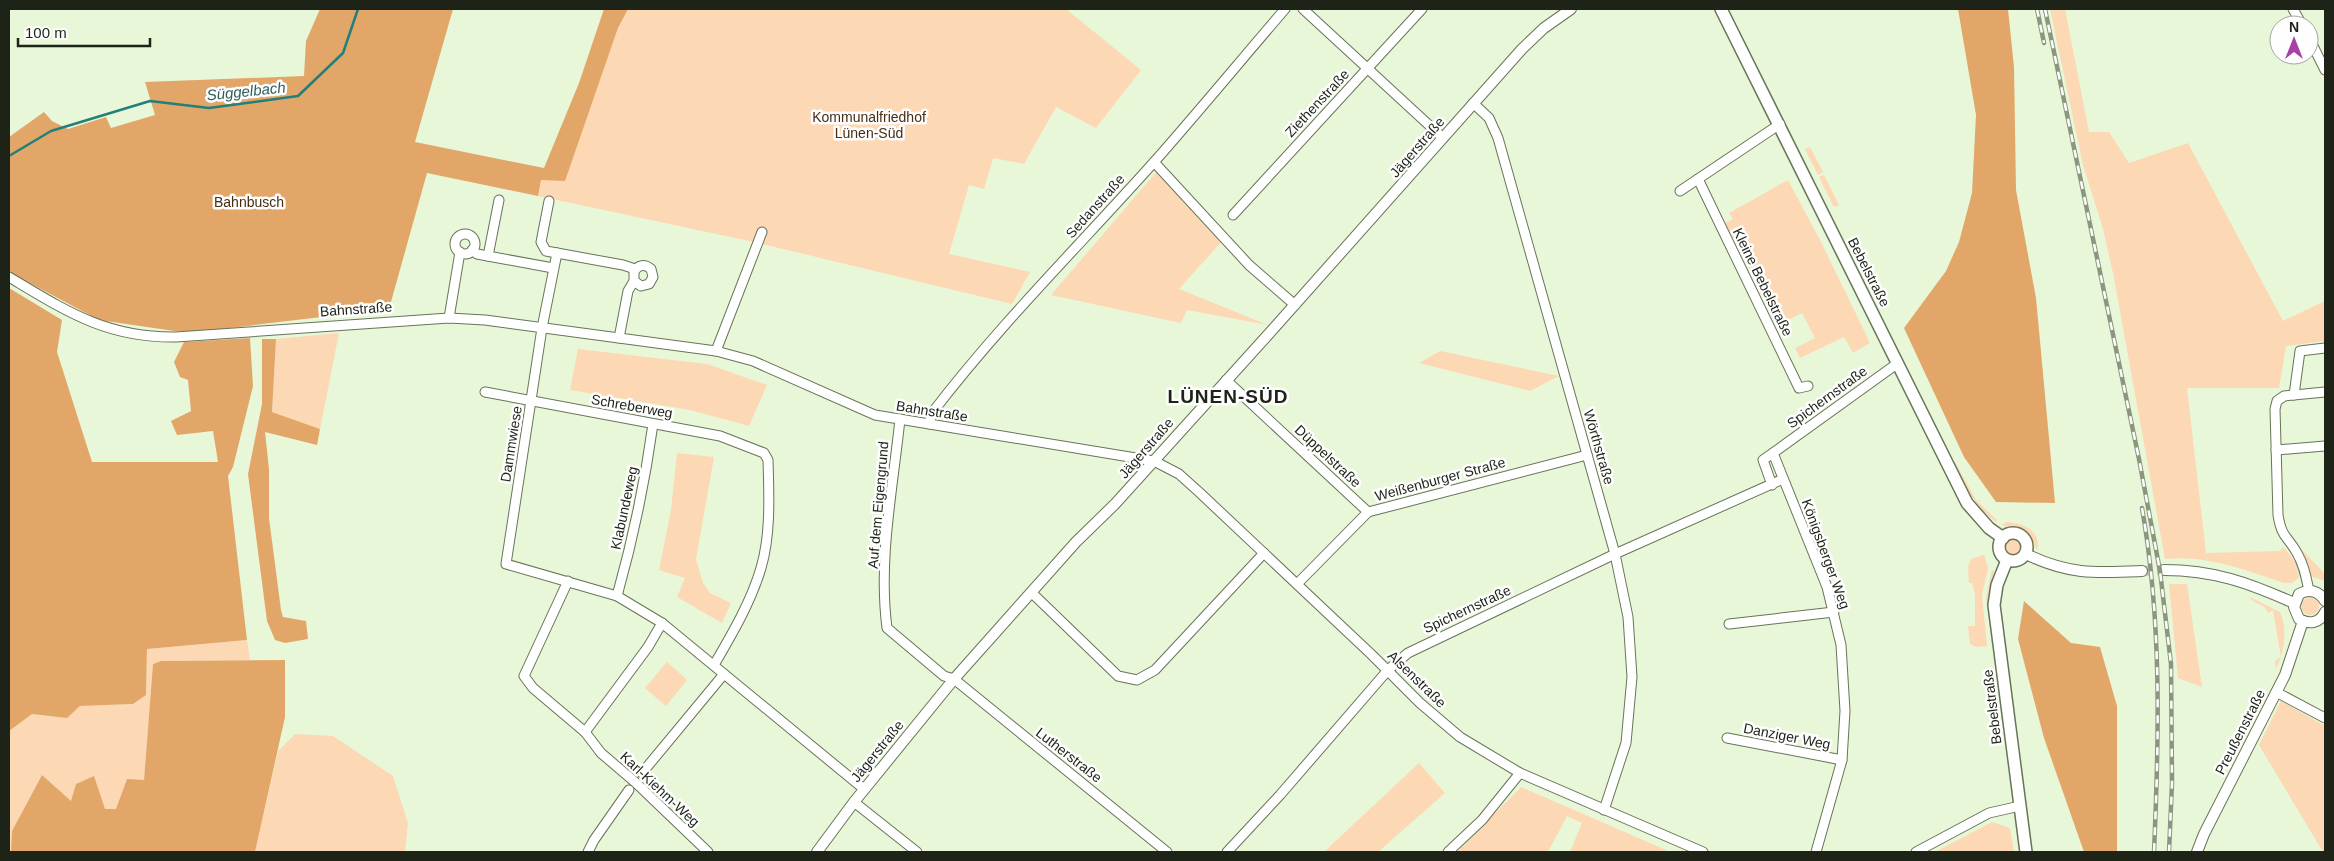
<svg xmlns="http://www.w3.org/2000/svg" width="2334" height="861" font-family="Arial,sans-serif">
<style>
.green{fill:#fdd8b4}
.forest{fill:#e3a669}
.lines{fill:none;stroke-linecap:round;stroke-linejoin:round}
.stream{stroke:#227f79;stroke-width:2.5}
.tertiary-tunnel{stroke:#c0cdb1;stroke-width:10;stroke-dasharray:10 5;stroke-linecap:butt}
.minor-casing{stroke:#677459;stroke-width:11}
.tertiary-casing{stroke:#677459;stroke-width:12}
.secondary-casing{stroke:#677459;stroke-width:14}
.minor{stroke:#fff;stroke-width:9}
.tertiary{stroke:#fff;stroke-width:10}
.secondary{stroke:#fff;stroke-width:11}
.rail-casing{stroke:#8b967f;stroke-width:4.5}
.rail{stroke:#fefefe;stroke-width:2.5;stroke-dasharray:8;stroke-linecap:butt}
.labels{text-anchor:middle;dominant-baseline:central;stroke-width:5;stroke-linejoin:round;paint-order:stroke}
.street-label{font-size:14px;fill:#1e2318;stroke:#fefefe}
.park-label{font-size:14px;fill:#472e13;stroke:#fefefe}
.water-label{font-size:15px;font-style:italic;fill:#2c5f5d;stroke:#fefefe}
.district-label{font-size:19px;font-weight:bold;letter-spacing:1px;fill:#1e2318;stroke:#fefefe}
</style>
<rect width="100%" height="100%" fill="#e8f7d7"/>
<!-- green -->
<g class="green">
<polygon points="628,9 1066,9 1141,70 1096,128 1056,107 1024,164 993,158 984,189 969,185 949,254 1030,272 1012,304 754,242 538,196 541,180 565,180 618,28"/>
<path d="M2050,9H2065L2089,132H2109L2129,163L2188,143L2283,321L2325,301V341L2286,346L2279,388H2187L2206,553L2280,551L2283,547C2292,556 2298,565 2299,578L2292,583H2284C2244,570 2208,555 2165,559L2113,273L2103,229L2083,165Z"/>
<polygon points="1810,147 1823,172 1818,175 1805,149"/>
<polygon points="1158,170 1223,240 1179,289 1268,325 1187,310 1181,323 1051,295"/>
<polygon points="1824,175 1839,205 1834,207 1819,177"/>
<polygon points="1788,180 1823,246 1870,343 1853,353 1844,337 1800,358 1795,348 1815,338 1802,313 1786,321 1762,272 1753,275 1725,223 1733,219 1729,213"/>
<polygon points="339,333 320,429 272,412 276,339"/>
<polygon points="578,349 707,364 767,385 749,426 690,410 570,390"/>
<polygon points="1440,351 1559,376 1530,391 1419,363"/>
<polygon points="677,453 714,457 696,559 703,583 710,593 731,603 722,623 677,597 685,578 659,570 671,510"/>
<path d="M1955,462L1976,500L1997,520L1996,522C1975,506 1965,487 1954,463Z"/>
<path d="M2006,522C2022,523 2042,530 2037,550L2031,538L2024,530L2001,525Z"/>
<circle cx="2013" cy="547" r="9"/>
<polygon points="2299,547 2325,574 2325,581 2311,576 2306,560"/>
<polygon points="1984,555 1988,568 1982,595 1987,646 1977,647 1970,644 1968,626 1975,626 1975,594 1972,583 1969,583 1968,567 1971,559"/>
<polygon points="1992,570 1994,571 1989,595 1994,643 1992,645 1986,598"/>
<polygon points="2169,584 2187,584 2202,687 2178,678"/>
<circle cx="2310" cy="606" r="9"/>
<path d="M2250,597L2280,612C2288,629 2284,653 2276,669L2275,661L2281,657L2273,610L2268,613C2265,603 2254,605 2250,597Z"/>
<polygon points="247,640 250,660 161,661 153,664 144,781 116,809 104,809 93,776 72,802 42,775 12,831 11,852 9,852 9,731 32,714 67,718 80,706 133,704 146,695 147,649"/>
<polygon points="667,662 687,680 666,706 645,688"/>
<polygon points="2281,701 2325,726 2325,852 2323,852 2259,745"/>
<polygon points="295,734 333,736 393,776 408,823 405,852 255,852 278,751"/>
<polygon points="1419,763 1445,793 1378,852 1324,852"/>
<polygon points="1521,787 1666,850 1665,852 1570,852 1582,823 1567,816 1548,852 1457,852"/>
<polygon points="1992,822 2010,828 2014,852 1935,852"/>
</g>
<!-- forest -->
<g class="forest">
<polygon points="320,9 453,9 415,142 544,168 579,83 604,9 628,9 618,28 565,181 541,180 538,196 427,173 389,309 188,333 99,320 9,272 9,137 44,112 52,121 68,129 106,117 111,128 155,115 145,82 304,76 306,41"/>
<polygon points="1958,9 2008,9 2014,67 2016,190 2036,298 2055,503 1996,502 1964,457 1904,328 1946,271 1959,242 1972,193 1976,115"/>
<polygon points="9,288 62,320 57,352 92,462 218,462 213,431 177,435 171,421 191,411 188,380 180,377 174,362 184,342 250,338 253,386 233,467 228,476 247,640 147,649 146,695 133,704 80,706 67,718 32,714 9,731"/>
<polygon points="262,339 276,339 272,412 320,429 317,445 265,432 269,469 269,518 281,610 283,617 306,621 308,639 285,643 275,640 267,621 248,474 262,404"/>
<polygon points="2024,601 2071,643 2100,647 2117,706 2117,852 2084,852 2044,738 2018,639"/>
<polygon points="285,660 285,717 255,852 11,852 12,831 42,775 71,801 76,784 94,776 105,809 116,809 127,779 144,780 153,664 161,661"/>
</g>
<g class="lines">
<!-- stream -->
<polyline class="stream" points="9,156 51,131 150,101 209,108 298,96 343,53 358,9"/>
<!-- tertiary-tunnel -->
<polyline class="tertiary-tunnel" points="2142,571 2164,570"/>
<!-- minor casing -->
<g class="minor-casing">
<g id="minor">
<polyline points="1303,9 1443,138"/>
<polyline points="2293,9 2302,25"/>
<polyline points="2309,38 2325,70"/>
<polyline points="1473,103 1489,118 1498,138 1615,554 1628,617 1632,677 1626,743 1604,810"/>
<polyline points="1154,162 1249,265 1295,305"/>
<polyline points="1698,179 1799,388 1808,386"/>
<polyline points="1680,191 1780,124"/>
<polyline points="549,201 541,242 546,251 623,265 635,269"/>
<polyline points="1233,215 1422,9"/>
<circle cx="465" cy="244" r="10"/>
<polyline points="472,250 477,254 553,268"/>
<polyline points="557,253 542,328 506,564 617,596 662,623 864,789"/>
<polyline points="488,256 499,200"/>
<path d="M9,277C66,311 106,338 176,337L449,318L485,320L716,351L753,361L875,415L1154,461L1179,474L1199,492L1372,655L1420,703L1460,737L1520,773L1703,852"/>
<polyline points="449,318 460,252"/>
<path d="M619,338L628,291L634,281V272C638,264 645,264 651,269L653,277L649,284L641,286L634,281"/>
<polyline points="716,351 762,232"/>
<polyline points="1226,380 1368,512"/>
<path d="M485,392L720,436L764,453L768,460C769,495 771,534 761,568C751,602 732,634 714,665"/>
<polyline points="2294,395 2300,351 2325,348"/>
<path d="M900,419C893,488 878,559 887,628L944,676L954,679L1167,852"/>
<path d="M929,424L932,413C1000,324 1080,245 1155,161C1199,111 1242,59 1285,9"/>
<polyline points="2276,450 2325,446"/>
<polyline points="1773,453 1898,363"/>
<polyline points="1772,485 1763,460 1773,453 1827,587 1841,645 1845,711 1842,760 1816,852"/>
<polyline points="568,581 524,676 533,688 585,732 601,753 635,782 708,852"/>
<polyline points="1297,584 1368,512 1587,455"/>
<path d="M2309,591C2306,577 2304,565 2297,553C2287,535 2282,539 2278,515L2275,409L2277,401L2284,396L2325,392"/>
<polyline points="1032,593 1118,676 1137,680 1155,670 1264,553"/>
<path d="M617,596C633,539 645,482 653,424"/>
<polyline points="1729,624 1834,612"/>
<polyline points="2276,692 2325,718"/>
<polyline points="585,732 648,647 662,623"/>
<polyline points="1727,738 1842,760"/>
<polyline points="642,773 724,674"/>
<polyline points="854,802 917,852"/>
<polyline points="588,852 594,840 629,790"/>
<polyline points="1227,852 1280,795 1388,670 1408,653 1615,554 1783,479"/>
<polyline points="1448,852 1482,820 1520,773"/>
<polyline points="1916,852 1989,813 2020,806"/>
</g>
</g>
<!-- tertiary casing -->
<g class="tertiary-casing">
<g id="tertiary">
<path d="M2026,554C2069,575 2096,573 2142,571"/>
<path d="M2164,570C2214,570 2249,583 2294,603"/>
<path d="M2325,601C2319,591 2310,588 2299,594L2294,607L2299,619C2309,625 2320,623 2325,612"/>
<polyline points="817,852 854,802 954,679 1076,542 1115,504 1274,328 1522,49 1544,28 1571,9"/>
<polyline points="2197,852 2204,834 2285,675 2303,621"/>
</g>
</g>
<!-- secondary casing -->
<g class="secondary-casing">
<g id="secondary">
<polyline points="1721,9 1967,503 1989,528 2003,538"/>
<circle cx="2013" cy="547" r="14"/>
<polyline points="2007,560 1997,585 1994,605 2026,852"/>
</g>
</g>
<!-- minor -->
<use href="#minor" class="minor"/>
<!-- tertiary -->
<use href="#tertiary" class="tertiary"/>
<!-- secondary -->
<use href="#secondary" class="secondary"/>
<!-- rail casing -->
<g class="rail-casing">
<g id="rail">
<polyline points="2037,9 2044,43"/>
<polyline points="2045,9 2139,459 2160,571 2171,664 2172,783 2169,852"/>
<path d="M2142,508C2162,621 2159,738 2154,852"/>
</g>
</g>
<!-- rail -->
<use href="#rail" class="rail"/>
</g>
<g class="labels">
<!-- street labels -->
<g class="street-label">
<text transform="translate(1317 103) rotate(-47)">Ziethenstraße</text>
<text transform="translate(1417 147) rotate(-49)">Jägerstraße</text>
<text transform="translate(1095 206) rotate(-48)">Sedanstraße</text>
<text transform="translate(1869 272) rotate(63)">Bebelstraße</text>
<text transform="translate(1763 282) rotate(64)">Kleine Bebelstraße</text>
<text transform="translate(356 309) rotate(-4)">Bahnstraße</text>
<text transform="translate(1827 397) rotate(-36)">Spichernstraße</text>
<text transform="translate(632 406) rotate(10)">Schreberweg</text>
<text transform="translate(932 411) rotate(9)">Bahnstraße</text>
<text transform="translate(511 444) rotate(-81)">Dammwiese</text>
<text transform="translate(1599 447) rotate(74)">Wörthstraße</text>
<text transform="translate(1146 448) rotate(-49)">Jägerstraße</text>
<text transform="translate(1328 456) rotate(43)">Düppelstraße</text>
<text transform="translate(1440 479) rotate(-15)">Weißenburger Straße</text>
<text transform="translate(878 505) rotate(-85)">Auf dem Eigengrund</text>
<text transform="translate(624 508) rotate(-78)">Klabundeweg</text>
<text transform="translate(1826 554) rotate(70)">Königsberger Weg</text>
<text transform="translate(1467 609) rotate(-25)">Spichernstraße</text>
<text transform="translate(1417 679) rotate(44)">Alsenstraße</text>
<text transform="translate(1992 707) rotate(-97)">Bebelstraße</text>
<text transform="translate(2240 732) rotate(-63)">Preußenstraße</text>
<text transform="translate(1787 736) rotate(11)">Danziger Weg</text>
<text transform="translate(877 751) rotate(-51)">Jägerstraße</text>
<text transform="translate(1069 755) rotate(38)">Lutherstraße</text>
<text transform="translate(660 789) rotate(43)">Karl-Kiehm-Weg</text>
</g>
<!-- park labels -->
<g class="park-label">
<text x="869" y="117">Kommunalfriedhof<tspan x="869" dy="16">Lünen-Süd</tspan></text>
<text x="249" y="202">Bahnbusch</text>
</g>
<!-- water labels -->
<g class="water-label">
<text transform="translate(246 91) rotate(-6)">Süggelbach</text>
</g>
<!-- district labels -->
<g class="district-label">
<text x="1228" y="396">LÜNEN-SÜD</text>
</g>
</g>
<!-- border -->
<rect width="2334" height="861" fill="none" stroke="#1e2318" stroke-width="20"/>
<!-- north arrow -->
<g transform="translate(2294 40)"><circle r="24" fill="#fefefe" stroke="#a4a6a2"/>
<path d="M0-4L9 19L0 12L-9 19Z" fill="#a941a4"/>
<text y="-8" font-size="14" font-weight="bold" text-anchor="middle" fill="#1e2318">N</text>
</g>
<!-- scale -->
<path d="M18 38v8h132v-8" fill="none" stroke="#1e2318" stroke-width="2.5"/>
<text x="25" y="38" font-size="15" fill="#1e2318" stroke="#fefefe" stroke-width="4" paint-order="stroke">100 m</text>
</svg>
